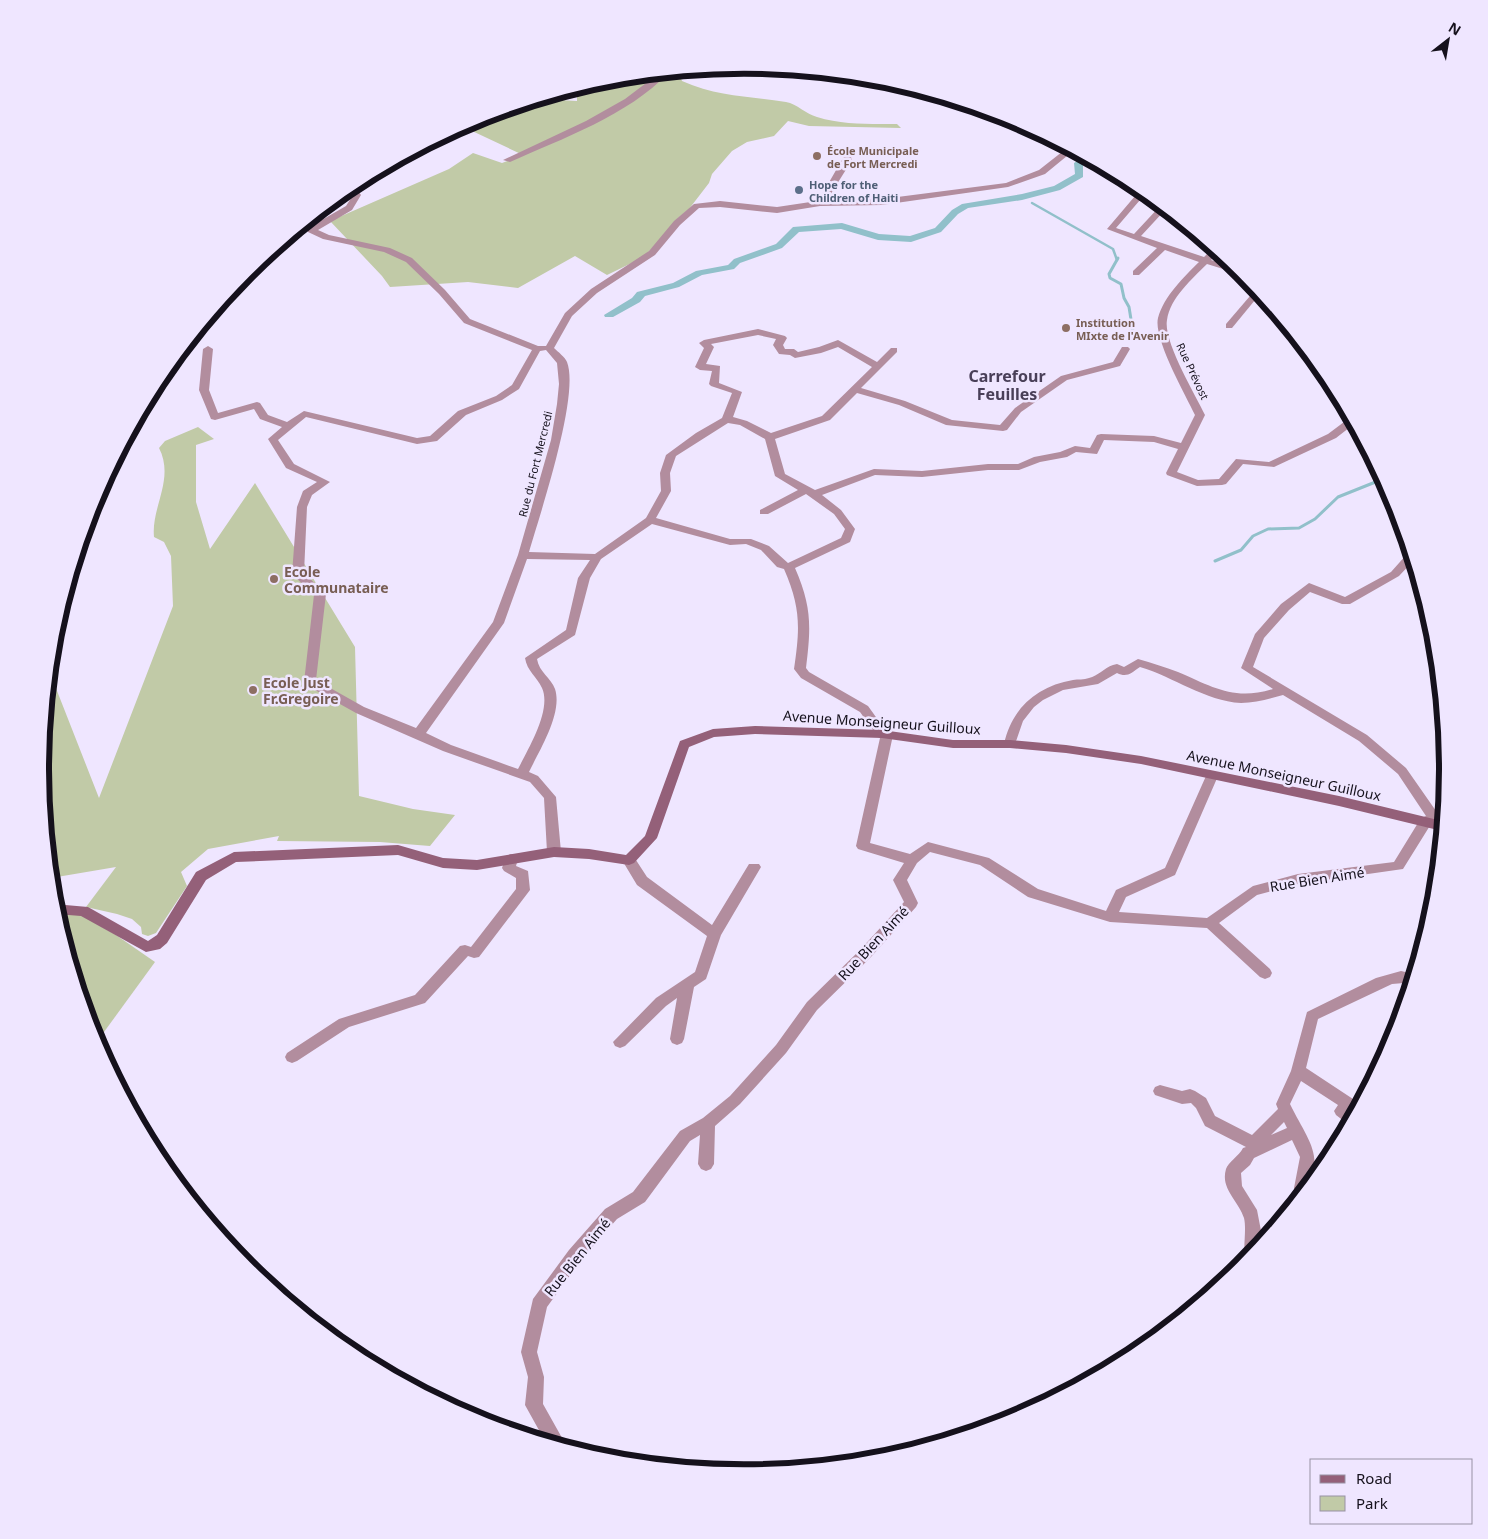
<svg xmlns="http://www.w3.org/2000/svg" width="1488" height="1539" font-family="'Noto Sans',sans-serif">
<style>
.green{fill:#c1caa7}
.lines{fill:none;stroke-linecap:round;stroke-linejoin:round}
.stream-far1{stroke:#91c0ca;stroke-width:2.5}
.stream{stroke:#91c0ca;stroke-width:3}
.canal{fill:#91c0ca;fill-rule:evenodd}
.street{fill:#b28d9e;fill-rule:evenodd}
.secondary{fill:#946079;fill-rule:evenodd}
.education-dot{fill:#8d6e63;stroke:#efe6ff;stroke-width:2}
.service-dot{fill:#5c6f8a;stroke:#efe6ff;stroke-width:2}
.labels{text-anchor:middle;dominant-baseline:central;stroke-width:5;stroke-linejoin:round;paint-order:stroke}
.far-education-label{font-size:11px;font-weight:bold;fill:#785e54;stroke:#efe6ff;text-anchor:start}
.far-service-label{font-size:11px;font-weight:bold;fill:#4e5e75;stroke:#efe6ff;text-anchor:start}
.far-street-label{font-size:11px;fill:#15111c;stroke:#efe6ff}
.education-label{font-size:14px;font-weight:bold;fill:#785e54;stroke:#efe6ff;text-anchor:start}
.street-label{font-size:14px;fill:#15111c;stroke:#efe6ff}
.far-district-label{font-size:16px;font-weight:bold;fill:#493f58;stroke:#efe6ff}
.rim{fill:none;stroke:#15111c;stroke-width:6}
</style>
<rect width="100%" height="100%" fill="#efe6ff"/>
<!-- green -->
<g class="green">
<path d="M671,73H679L682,81C718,97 749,96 786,102C797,104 806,114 817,117C843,125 870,124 897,124L901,128L809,126L788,121L774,136L747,142L732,151L712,174L709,183L689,209L678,218L670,231L642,258L607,275L575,256L518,288L468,282L390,287L382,276L330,221L449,169L473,153L502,163L523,155L470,130L499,119L500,111L515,107L525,110L542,99L577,101V92L569,91L607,79L628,84L642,76Z"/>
<path d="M198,427L214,439L196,445V502L210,549L255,483L355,647L359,796L413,809L455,815L430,846L380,842L277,841L279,836L208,849L181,872L187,886L156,933L148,936L142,934L141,927L132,919L117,914L86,907L116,867L51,878L40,770L50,673L99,798L173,606L171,556L164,542L154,537C151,507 175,479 159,448L165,441Z"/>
<polygon points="56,913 79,914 116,935 155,962 96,1043"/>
</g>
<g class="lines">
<!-- stream-far1 -->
<polyline class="stream-far1" points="1032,203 1113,249 1117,260"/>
<!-- stream -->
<g class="stream">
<polyline points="1118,258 1109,274 1110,278 1121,284 1124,298 1129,307 1134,338"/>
<polyline points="1215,561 1241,550 1253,536 1268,529 1299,528 1315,519 1338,497 1383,479"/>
</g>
<!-- canal -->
<polygon class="canal" points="1084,157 1091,160 1083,164 1083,177 1060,190 1022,200 968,208 958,214 941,232 911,242 878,240 841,229 799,232 782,248 740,263 734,269 702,275 679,287 645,296 640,302 613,317 605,317 604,315 632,298 637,292 673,283 696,271 728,265 734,259 776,244 793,227 842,223 879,234 910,236 935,228 952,210 962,204 1022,194 1054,186 1075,174 1074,163"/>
<!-- street -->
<g class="street">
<path d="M668,73C629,115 561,139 510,162L503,160L586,121L625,99L658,74Z"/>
<polygon points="877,79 886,80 881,81"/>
<path d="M1067,148L1073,151L1045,174L1008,187L882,205L820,206L777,213L720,207L699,208L680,225L655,255L597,293L572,316L554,348C558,352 565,357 567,362C580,395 540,514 529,552L595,554L646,518L661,491L660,473L666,455L696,433L722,418L732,393L711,386L709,384L712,371L700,370L695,367L704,348L699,343L704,340L758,329L785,336L787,338L783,345L785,349H794L798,352L819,347L838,340L877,362L891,348H897V352L861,388L905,401L952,420L1000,425L1015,408L1061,376L1113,362L1122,347H1128L1130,349L1120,366L1067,380L1021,412L1007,430L1003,431L946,425L899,405L857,393L830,420L775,439L785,474L815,490L874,469L922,471L988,464H1018L1034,457L1060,452L1075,446L1090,448L1097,435L1101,434L1154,436L1181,443L1195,415C1185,394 1153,338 1158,318C1164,296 1184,277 1199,262L1165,250L1139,275H1133V271L1157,248L1107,229L1141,189L1146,193L1116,228L1134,234L1161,205L1166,209L1141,236L1204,257L1213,248L1218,253L1211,260L1239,269L1246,276L1207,264C1192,279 1170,298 1167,320C1163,341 1195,394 1205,415L1177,472L1198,480L1219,479L1236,459L1269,462L1328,434L1348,419L1351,418L1354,424L1336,438L1274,467L1243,464L1226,484L1222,485L1197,486L1167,475L1166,473L1178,449L1154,442L1104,440L1097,454L1076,452L1067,457L1040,462L1019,470H988L922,477L875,475L822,495L841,510L855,529L850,542L795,568C812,607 811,627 806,668L809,672L868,706L886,731L891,732L893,735L870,843L910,854L928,842L989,858L1038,889L1106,911L1116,890L1165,868L1206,776L1212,772L1218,776L1175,875L1126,897L1119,912L1207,918L1253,886L1298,874L1394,862L1421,818L1426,816L1398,774L1359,741L1283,695C1269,699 1255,703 1241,703C1205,701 1174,677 1140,667C1131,673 1127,678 1117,673L1098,684L1063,690L1043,700L1034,707L1023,721L1014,747L1010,748L1004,744C1012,708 1037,686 1073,680C1078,679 1084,680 1089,678C1098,676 1104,668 1113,665L1117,664L1124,667L1138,659C1152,663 1165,667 1178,672C1213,687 1234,701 1273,689L1241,668L1255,634L1281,604L1309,583L1345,597L1391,572L1407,554L1410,553L1413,561L1399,576L1350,604H1342L1310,592L1289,610L1264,638L1253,667L1367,735L1406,768L1443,821L1442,827H1433L1431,824L1403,869L1298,884L1257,895L1219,923L1270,969L1272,973L1270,977L1265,979L1260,977L1207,928L1110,922L1028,897L980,865L930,852L917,863L907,880L918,903L916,907L870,958L817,1010L786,1053L740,1104L715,1126L714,1164L711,1169L706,1171L701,1169L698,1164L700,1135L690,1141L645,1202L617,1219L581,1260L547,1307L537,1352L544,1377L543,1404L566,1445L565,1447L545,1441L525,1405L528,1377L521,1352L533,1299L569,1250L605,1209L633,1192L680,1131L703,1118L730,1096L776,1045L807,1002L860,950L904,902L893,880L904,863L858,849L856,846L880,738L878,737L860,712L801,678L794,669C800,628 801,608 784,569L777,567L761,550L746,544L730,545L652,524L601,559L590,578L575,635L537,659C539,672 551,678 555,689C563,713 539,751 529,772L538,776L556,797L561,852L559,855H549L547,852L544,798L530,782L443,751L356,713L306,685L304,682L314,595L292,574L297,507L303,491L317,482L286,468L268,439L282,427L260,419L254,409L215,420L211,419L199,390L203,349L208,346L213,349L209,390L218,413L257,402L260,403L268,415L287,422L304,411L417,438L430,436L458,411L496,396L512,385L532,350L464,323L439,294L406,262L384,252L323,239L308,232V228L346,206L353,195L348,188L353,184L361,195L352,210L318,230L329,235L390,248L412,258L445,290L470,319L538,346H546L565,313L591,289L649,251L674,221L694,204L720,201L777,207L817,201C826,191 844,152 851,149L855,151L851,158L852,160L827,200L882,199L1006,183L1039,170ZM758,335L776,339L773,345L779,354L790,355L795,358L821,353L838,347L872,367L822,416L771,433L747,421L733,417L742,392L719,383L720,366L706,364L714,347L711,344ZM546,350L557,363L559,384L557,404L551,440L518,555L493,622L416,728L364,707L316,680L326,594L304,573L307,507L312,495L330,482L294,464L278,440L306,417L417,444L437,441L466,415L502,400L519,389L540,351ZM728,423L740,425L765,439L775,476L798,490L760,510V514H768L806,494L834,514L845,529L841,538L788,563L769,546L751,539H730L656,518L671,491L670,473L676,456ZM527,559L590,560L578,578L566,630L525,658C527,671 537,677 542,688C552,710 528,749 518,769L451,745L426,733L504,623Z"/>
<polygon points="1256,289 1260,294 1232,328 1226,328 1226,324"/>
<polygon points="511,854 516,856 518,859 516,866 528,871 530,890 479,957 474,958 468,956 425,1003 349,1027 297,1061 292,1063 287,1061 285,1057 287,1053 339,1019 415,995 460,946 465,945 471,947 516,889 516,878 504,871 502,868 506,856"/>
<polygon points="629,855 634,857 647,877 712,925 749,864 759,864 761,867 721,935 706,979 694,987 684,1039 682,1043 677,1045 672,1043 670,1039 677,998 666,1006 625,1046 620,1048 615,1046 613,1042 656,998 695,972 707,936 637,885 622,860 624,857"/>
<path d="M1401,971L1414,974L1409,990L1406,989L1404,983L1392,984L1318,1019L1306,1068L1353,1099L1356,1105L1352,1111L1355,1113L1349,1125L1336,1115L1334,1111L1338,1105L1301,1081L1290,1104C1309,1143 1330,1160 1298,1199L1295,1198L1294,1188L1300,1157L1292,1140L1254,1158L1250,1165L1241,1173L1242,1186L1257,1210L1262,1236V1243L1246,1260C1242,1250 1247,1231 1244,1218C1239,1201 1220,1189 1226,1169C1228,1162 1239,1156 1243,1148L1246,1147L1205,1126L1196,1108L1191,1103L1182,1104L1155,1095L1153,1091L1155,1087L1160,1085L1182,1091L1190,1089L1195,1091L1206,1098L1215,1116L1252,1135L1278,1109L1276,1104L1291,1071L1307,1012L1376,978ZM1284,1122L1287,1128L1271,1135Z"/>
<polygon points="1345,1126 1348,1126 1341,1138 1339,1138 1336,1133 1340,1127"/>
</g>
<!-- secondary -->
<polygon class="secondary" points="755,726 882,730 953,740 1010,740 1066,745 1141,756 1339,796 1442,821 1442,831 1339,806 1141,764 1066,753 1010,748 953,748 882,738 755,734 714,737 689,747 657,838 634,863 629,865 589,859 554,857 477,870 443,868 398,855 236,862 206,880 167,943 160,949 146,952 81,916 56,914 54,904 88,907 148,941 157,935 196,872 234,852 398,845 443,858 477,860 554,847 589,849 626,855 645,836 680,741 713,729"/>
</g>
<!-- markers -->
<g class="education-dot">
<circle cx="817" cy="156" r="5"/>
<circle cx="1066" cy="328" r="5"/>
<circle cx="274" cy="579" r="5"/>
<circle cx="253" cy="690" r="5"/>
</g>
<circle class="service-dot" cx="799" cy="190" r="5"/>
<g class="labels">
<!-- far-education labels -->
<g class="far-education-label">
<text x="827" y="150">École Municipale<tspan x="827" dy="13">de Fort Mercredi</tspan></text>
<text x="1076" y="322">Institution<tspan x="1076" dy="13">MIxte de l'Avenir</tspan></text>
</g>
<!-- far-service labels -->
<g class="far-service-label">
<text x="809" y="184">Hope for the<tspan x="809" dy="13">Children of Haiti</tspan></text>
</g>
<!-- far-street labels -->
<g class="far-street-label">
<text transform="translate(1193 371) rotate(65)">Rue Prévost</text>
<text transform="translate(535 464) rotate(-76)">Rue du Fort Mercredi</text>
</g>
<!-- education labels -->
<g class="education-label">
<text x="284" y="571">Ecole<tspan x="284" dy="16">Communataire</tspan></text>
<text x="263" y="682">Ecole Just<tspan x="263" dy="16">Fr.Gregoire</tspan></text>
</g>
<!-- street labels -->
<g class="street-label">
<text transform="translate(882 722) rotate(4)">Avenue Monseigneur Guilloux</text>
<text transform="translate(1284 775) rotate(12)">Avenue Monseigneur Guilloux</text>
<text transform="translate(1317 879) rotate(-9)">Rue Bien Aimé</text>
<text transform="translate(873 943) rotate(-47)">Rue Bien Aimé</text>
<text transform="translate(577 1257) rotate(-51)">Rue Bien Aimé</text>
</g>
<!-- far-district labels -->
<g class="far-district-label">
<text x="1007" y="376">Carrefour<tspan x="1007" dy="18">Feuilles</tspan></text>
</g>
</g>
<!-- crop -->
<path d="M0 0H1488V1539H0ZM49 769a695 695 0 1 1 1390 0a695 695 0 1 1-1390 0Z" fill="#efe6ff" fill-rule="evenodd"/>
<path class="rim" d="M49 769a695 695 0 1 1 1390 0a695 695 0 1 1-1390 0Z"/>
<!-- legend -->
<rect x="1310" y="1459" width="162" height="65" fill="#efe6ff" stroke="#9891a4"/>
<rect x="1320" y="1475" width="25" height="8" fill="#946079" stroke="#9891a4"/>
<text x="1356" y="1484" font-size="15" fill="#15111c">Road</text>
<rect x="1320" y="1496" width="25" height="15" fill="#c1caa7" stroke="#9891a4"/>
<text x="1356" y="1509" font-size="15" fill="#15111c">Park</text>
<!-- north arrow -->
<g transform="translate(1448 40) rotate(31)" stroke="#efe6ff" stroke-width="4" paint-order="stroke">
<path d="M0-4L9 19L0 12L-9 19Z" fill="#15111c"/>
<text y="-8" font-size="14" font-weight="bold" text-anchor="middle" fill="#15111c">N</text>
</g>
</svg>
